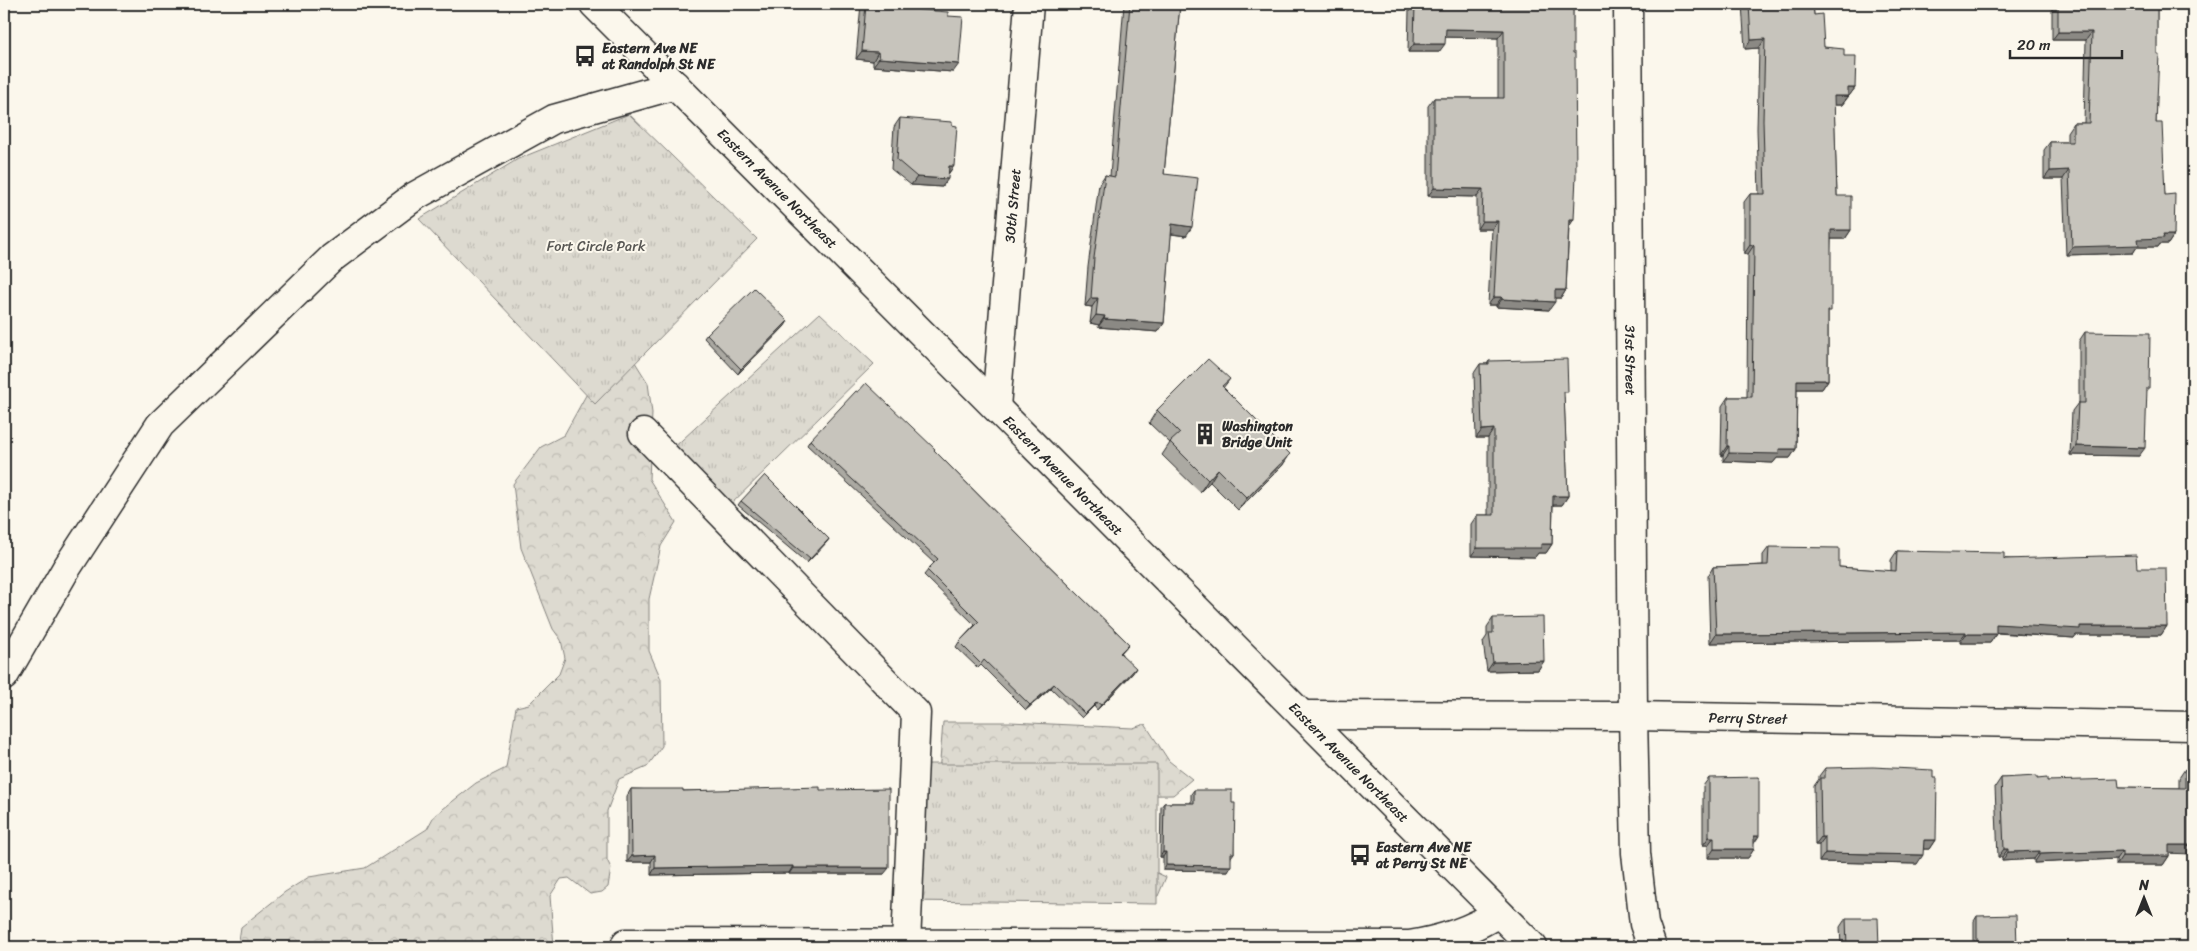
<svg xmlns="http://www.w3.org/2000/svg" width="2197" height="951" font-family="Sriracha,sans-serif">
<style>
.forest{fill:url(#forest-crowns);stroke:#84827e}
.park{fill:url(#park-tufts);stroke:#84827e}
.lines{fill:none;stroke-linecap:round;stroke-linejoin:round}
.minor-casing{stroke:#2b2b2b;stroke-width:31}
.major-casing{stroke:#2b2b2b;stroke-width:31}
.minor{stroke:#fbf7ec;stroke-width:28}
.major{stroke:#fbf7ec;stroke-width:28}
.wall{fill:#aba9a2;stroke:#2b2b2b}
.shaded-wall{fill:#8b8984;stroke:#2b2b2b}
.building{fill:#c7c4bc;stroke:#2b2b2b}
.labels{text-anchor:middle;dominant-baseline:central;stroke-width:4;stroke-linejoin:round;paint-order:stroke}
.poi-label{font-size:14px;font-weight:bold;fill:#2b2b2b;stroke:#fbf7ec;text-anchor:start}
.street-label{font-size:14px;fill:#2b2b2b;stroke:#fbf7ec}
.park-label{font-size:14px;fill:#585754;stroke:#fbf7ec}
</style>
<defs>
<pattern id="forest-crowns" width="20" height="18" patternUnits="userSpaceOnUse" patternTransform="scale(1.25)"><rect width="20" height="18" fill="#dddad0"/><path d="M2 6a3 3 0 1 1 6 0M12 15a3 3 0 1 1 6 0" fill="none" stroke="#bebbb3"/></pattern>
<pattern id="park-tufts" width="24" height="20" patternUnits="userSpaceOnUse" patternTransform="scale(1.25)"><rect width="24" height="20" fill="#dddad0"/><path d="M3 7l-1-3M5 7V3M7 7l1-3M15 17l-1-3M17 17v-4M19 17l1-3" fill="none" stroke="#bebbb3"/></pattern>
</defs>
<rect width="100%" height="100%" fill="#fbf7ec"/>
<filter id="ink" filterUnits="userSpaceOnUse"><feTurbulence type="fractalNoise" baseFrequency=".02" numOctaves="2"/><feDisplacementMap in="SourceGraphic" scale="10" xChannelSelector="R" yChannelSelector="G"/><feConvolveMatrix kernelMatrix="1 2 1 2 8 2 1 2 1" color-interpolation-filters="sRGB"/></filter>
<g filter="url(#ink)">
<!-- forest -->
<g class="forest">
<polygon points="633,359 648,383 652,413 649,479 676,522 661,546 649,599 649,651 661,679 662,746 647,767 619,779 607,811 607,860 611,868 608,887 602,892 590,894 569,878 561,879 550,896 554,947 238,947 241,927 285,892 309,877 365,868 427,829 434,816 476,783 506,768 516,707 529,704 559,674 565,658 561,640 553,629 521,548 513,484 541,447 564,435 590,388"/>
<polygon points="943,722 1010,722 1133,728 1145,724 1169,761 1192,779 1173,795 1091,796 1144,867 1166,877 1158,896 941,897 937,800"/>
</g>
<!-- park -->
<g class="park">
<polygon points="629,114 757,239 595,404 419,219 518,159"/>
<polygon points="820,313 874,364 723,512 657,463"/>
<polygon points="919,764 1157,764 1157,904 907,901"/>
</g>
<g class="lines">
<!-- minor casing -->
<g class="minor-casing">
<g id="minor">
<path id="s1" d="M1628,4L1633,716L1636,853L1644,924L1652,947"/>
<path id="s2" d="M996,407L1029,4"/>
<polyline points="643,433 916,713 906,944"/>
<polyline points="4,676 66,569 160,425 332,258 415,196 554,119 675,85"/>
<path id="s3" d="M1302,715L1633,716L2193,726"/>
<path d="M626,943L1409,945C1442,940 1470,931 1498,913"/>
</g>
</g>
<!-- major casing -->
<g class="major-casing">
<g id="major">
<path id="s4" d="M594,4L1533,947"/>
</g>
</g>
<!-- minor -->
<use href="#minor" class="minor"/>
<!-- major -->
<use href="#major" class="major"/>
</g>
<!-- wall -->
<g class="wall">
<polygon points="861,4 898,4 898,8 948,16 953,72 873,66 873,61 856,59"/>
<polygon points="1124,4 1180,4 1164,174 1186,236 1171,234 1164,323 1158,332 1098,327 1099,325 1090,323 1092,307 1085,306 1088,267 1099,184 1105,175 1110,176"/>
<polygon points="1413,4 1573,4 1569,227 1566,290 1561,298 1555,298 1549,310 1496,307 1496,305 1488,305 1492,229 1477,229 1477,197 1428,196 1428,106 1434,98 1498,98 1498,38 1445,37 1439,52 1408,52 1409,10"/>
<polygon points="1742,4 1813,4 1814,15 1824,47 1844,56 1855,88 1842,105 1834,105 1837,196 1851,230 1845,239 1831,239 1828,315 1828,380 1822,389 1797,389 1796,449 1790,458 1777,458 1773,463 1723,461 1723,455 1721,455 1722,406 1728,397 1747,397 1748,254 1744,254 1744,202 1750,194 1759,194 1757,129 1759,48 1745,49"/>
<polygon points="2052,4 2157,4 2156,123 2165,195 2174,235 2168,244 2160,244 2158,247 2137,247 2133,253 2066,255 2063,179 2044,179 2044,150 2050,142 2067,142 2067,132 2073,123 2084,123 2086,40 2052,40"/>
<polygon points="900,118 954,166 949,173 942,187 911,185 891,169 894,127"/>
<polygon points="785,326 738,374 704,338 707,334"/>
<polygon points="2085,332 2139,456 2070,455 2072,411 2078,403 2079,403 2079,341"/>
<polygon points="1489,361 1564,397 1568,496 1562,505 1553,505 1552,544 1546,553 1538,553 1535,557 1471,556 1471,524 1477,515 1488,515 1488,438 1476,438 1474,373 1480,364 1487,364"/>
<polygon points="1230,379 1223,388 1290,454 1282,466 1238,510 1210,482 1200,492 1162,455 1170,443 1149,423 1157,410"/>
<polygon points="810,440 934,450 1030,547 1129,644 1121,653 1133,673 1097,710 1094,706 1082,718 1051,688 1026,710 981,665 978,668 956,647 959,642 975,625 924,575 934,563 807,445"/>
<polygon points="741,501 829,539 826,543 807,563 738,505"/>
<polygon points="1769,547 1839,567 1891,571 1891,560 1897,551 2137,568 2167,626 2161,635 2076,635 2074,638 1996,633 1996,634 1990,643 1960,643 1960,640 1710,643 1708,576 1713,567 1763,565 1763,555"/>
<polygon points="1493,618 1544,661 1538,670 1487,671 1483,642 1487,636 1487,627"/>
<polygon points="1825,768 1936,840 1930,849 1923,849 1917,864 1819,862 1819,845 1815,845 1814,786 1819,779 1819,776"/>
<polygon points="2185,769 2193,769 2169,853 2169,856 2163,865 2116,865 2116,859 2034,863 2034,859 2002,861 2002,857 1998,857 1995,787 2001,778 2037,779 2047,781 2119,787 2179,788 2179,778"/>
<polygon points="1709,778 1754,849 1748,858 1708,858 1708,845 1703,845 1703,786"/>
<polygon points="631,789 683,791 820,790 884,874 789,874 789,873 651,875 651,862 627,862 627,796"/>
<polygon points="1194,790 1232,803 1234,853 1231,857 1228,871 1163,870 1163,857 1160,857 1161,807 1164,803 1191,803 1191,794"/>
<polygon points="1977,916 2017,947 1974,947 1974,921"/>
<polygon points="1846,918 1879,947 1841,947 1840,927"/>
</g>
<!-- shaded-wall -->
<g class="shaded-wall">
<polygon points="1446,29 1504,30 1498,38 1440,37"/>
<polygon points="2058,32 2092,32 2086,40 2052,40"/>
<polygon points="1765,39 1759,48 1745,49 1751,40"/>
<polygon points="1414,44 1445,44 1439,52 1408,52"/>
<polygon points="862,51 878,52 873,61 856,59"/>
<polygon points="879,58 959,64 953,72 873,66"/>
<polygon points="1848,88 1855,88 1849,96 1842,96"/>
<polygon points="1834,96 1848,96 1842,105 1828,105"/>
<polygon points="949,166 954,166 948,174"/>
<polygon points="2069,170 2063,179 2044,179 2050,171"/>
<polygon points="917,177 948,179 942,187 911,185"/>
<polygon points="1434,188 1483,189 1477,197 1428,196"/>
<polygon points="1569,219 1574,219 1569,227"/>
<polygon points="1482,221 1498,221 1492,229 1477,229"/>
<polygon points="1172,224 1192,227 1186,236 1166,233"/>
<polygon points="1831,230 1851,230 1845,239 1825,239"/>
<polygon points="2163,235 2174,235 2168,244 2160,244 2158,247 2137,247 2133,253 2066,255 2072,247"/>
<polygon points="1750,245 1754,245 1748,254 1744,254"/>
<polygon points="1555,290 1566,290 1561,298 1550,298"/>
<polygon points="1494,297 1502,297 1496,305 1488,305"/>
<polygon points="1091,298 1098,298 1092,307 1085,306"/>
<polygon points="1502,299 1555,302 1549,310 1496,307"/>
<polygon points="1096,315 1105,316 1099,325 1090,323"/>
<polygon points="1104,319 1164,323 1158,332 1098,327"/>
<polygon points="788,321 785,326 738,374 741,369"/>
<polygon points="1797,380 1828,380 1822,389 1791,389"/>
<polygon points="1494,429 1488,438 1476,438 1482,430"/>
<polygon points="1727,446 1729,446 1723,455 1721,455"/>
<polygon points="2076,446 2145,448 2139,456 2070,455"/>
<polygon points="1779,449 1796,449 1790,458 1777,458 1773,463 1723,461 1729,453"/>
<polygon points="1290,454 1282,466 1238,510 1247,498"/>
<polygon points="1218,469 1210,482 1200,492 1208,480"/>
<polygon points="1553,496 1568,496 1562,505 1547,505"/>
<polygon points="829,539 826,543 807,563 810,559"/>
<polygon points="1541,544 1552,544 1546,553 1538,553 1535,557 1471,556 1477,548"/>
<polygon points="1996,624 2080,626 2167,626 2161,635 2076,635 2074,638 1990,632"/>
<polygon points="1966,632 1960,640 1710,643 1716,634"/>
<polygon points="1966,634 1996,634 1990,643 1960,643"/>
<polygon points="1544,661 1538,670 1487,671 1493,662"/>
<polygon points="1136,668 1133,673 1097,710 1101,705"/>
<polygon points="1054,684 1051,688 1026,710 1030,705"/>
<polygon points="1097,702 1094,706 1082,718 1085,714"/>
<polygon points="1754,836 1759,836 1753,845"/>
<polygon points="1709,837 1714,837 1708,845 1703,845"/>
<polygon points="1821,837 1825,837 1819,845 1815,845"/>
<polygon points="1924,840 1936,840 1930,849 1918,849"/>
<polygon points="2169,845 2193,845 2193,854 2163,853"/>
<polygon points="1714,849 1754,849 1748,858 1708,858"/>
<polygon points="2004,849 2008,849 2002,857 1998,857"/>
<polygon points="2040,851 2034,859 2002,861 2008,852"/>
<polygon points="2122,851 2116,859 2034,863 2040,854"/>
<polygon points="1163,852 1166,852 1163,857 1160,857"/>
<polygon points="1825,853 1923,855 1917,864 1819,862"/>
<polygon points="655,855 651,862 627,862 632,856"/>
<polygon points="2122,856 2169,856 2163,865 2116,865"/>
<polygon points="1166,865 1231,866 1228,871 1163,870"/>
<polygon points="793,866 789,873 651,875 655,868"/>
<polygon points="793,868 889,868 884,874 789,874"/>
</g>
<!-- building -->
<g class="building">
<polygon points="866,4 898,4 898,8 948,12 948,16 963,17 959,64 879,58 878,52 862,51"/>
<polygon points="1130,4 1180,4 1164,174 1198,178 1192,227 1172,224 1164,323 1104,319 1105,316 1096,315 1098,298 1091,298 1094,258 1105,175 1115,177"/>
<polygon points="1415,4 1573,4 1573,53 1575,53 1576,176 1574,219 1569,219 1566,290 1555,290 1555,302 1502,299 1502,297 1494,297 1498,221 1482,221 1483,189 1434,188 1434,98 1504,98 1504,30 1446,29 1445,44 1414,44"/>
<polygon points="1749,4 1813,4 1814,15 1822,14 1824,47 1844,49 1844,56 1856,56 1855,88 1848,88 1848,96 1834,96 1837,196 1851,196 1851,230 1831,230 1831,311 1828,311 1828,380 1797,380 1796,449 1779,449 1779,454 1729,453 1729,446 1727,446 1728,397 1752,397 1754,245 1750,245 1750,194 1765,194 1763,120 1765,39 1751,40"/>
<polygon points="2058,4 2157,4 2157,54 2159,54 2156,123 2162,123 2165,195 2175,194 2174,235 2163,235 2164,238 2138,239 2139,245 2072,247 2069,170 2050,171 2050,142 2073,142 2073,123 2089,123 2092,32 2058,32"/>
<polygon points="900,118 952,122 952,125 957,126 954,166 949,166 948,179 917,177 897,160"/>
<polygon points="754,288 788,321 741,369 707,334"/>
<polygon points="2085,332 2150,333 2149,388 2147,388 2145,448 2076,446 2078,403 2085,403"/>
<polygon points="1208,359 1230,379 1222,386 1290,454 1247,498 1218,469 1208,480 1170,442 1180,433 1157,410"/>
<polygon points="1567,359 1568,392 1564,392 1568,496 1553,496 1552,544 1541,544 1541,548 1477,548 1477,515 1494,515 1494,429 1482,430 1480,364 1489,364 1489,361"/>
<polygon points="866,383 935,449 934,450 1030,547 1129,644 1120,653 1136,668 1101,705 1097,702 1085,714 1054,684 1030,705 984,660 981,664 959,642 979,622 927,570 938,559 810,440 856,391 858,392"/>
<polygon points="765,475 829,539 810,559 741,501"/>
<polygon points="1769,547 1839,548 1839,567 1896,571 1897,551 2004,553 2004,559 2136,555 2137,568 2166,568 2167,626 2080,626 2080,629 1996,624 1996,634 1966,634 1966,632 1716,634 1713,567 1768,565"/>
<polygon points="1543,617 1544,661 1493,662 1489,633 1493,633 1493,618"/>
<polygon points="1873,767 1933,770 1933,778 1937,778 1936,840 1924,840 1923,855 1825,853 1825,837 1821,837 1820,778 1825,778 1825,768"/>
<polygon points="2185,769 2193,769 2193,845 2169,845 2169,856 2122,856 2122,851 2040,854 2040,851 2008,852 2008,849 2004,849 2001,778 2037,776 2037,779 2047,778 2047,781 2118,779 2119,787 2185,788"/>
<polygon points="1759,777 1759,836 1754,836 1754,849 1714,849 1714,837 1709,837 1709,778"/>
<polygon points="820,787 820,790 889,789 889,868 793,868 793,866 655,868 655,855 632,856 631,789 683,789 683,791"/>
<polygon points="1194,790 1232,790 1232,803 1235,803 1234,853 1231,853 1231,866 1166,865 1166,852 1163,852 1164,803 1194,803"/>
<polygon points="2016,915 2017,947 1977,947 1977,916"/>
<polygon points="1846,918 1878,918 1879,947 1847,947"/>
</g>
</g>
<!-- icons -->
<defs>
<g id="bus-bare" transform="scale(1.725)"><path d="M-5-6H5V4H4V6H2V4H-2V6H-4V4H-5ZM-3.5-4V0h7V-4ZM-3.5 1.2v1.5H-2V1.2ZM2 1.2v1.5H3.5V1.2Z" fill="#2b2b2b" stroke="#fbf7ec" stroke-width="2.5" paint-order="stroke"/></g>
<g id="building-bare" transform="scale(1.725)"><path d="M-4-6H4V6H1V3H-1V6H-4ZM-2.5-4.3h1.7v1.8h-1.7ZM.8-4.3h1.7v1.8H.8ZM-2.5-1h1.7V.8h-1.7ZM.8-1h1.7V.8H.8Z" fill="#2b2b2b" stroke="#fbf7ec" stroke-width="2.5" paint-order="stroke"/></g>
</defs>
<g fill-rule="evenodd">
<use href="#bus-bare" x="585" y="56"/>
<use href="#building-bare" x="1205" y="434"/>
<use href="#bus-bare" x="1360" y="855"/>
</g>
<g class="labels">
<!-- poi labels -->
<g class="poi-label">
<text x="602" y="48">Eastern Ave NE<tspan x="602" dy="16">at Randolph St NE</tspan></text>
<text x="1222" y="426">Washington<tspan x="1222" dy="16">Bridge Unit</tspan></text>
<text x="1376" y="847">Eastern Ave NE<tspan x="1376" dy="16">at Perry St NE</tspan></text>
</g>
<!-- street labels -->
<g class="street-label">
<text stroke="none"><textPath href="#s4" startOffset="260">Eastern Avenue Northeast</textPath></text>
<text stroke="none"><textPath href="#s2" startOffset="202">30th Street</textPath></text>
<text stroke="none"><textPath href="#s1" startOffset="356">31st Street</textPath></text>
<text stroke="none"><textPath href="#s4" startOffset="665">Eastern Avenue Northeast</textPath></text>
<text stroke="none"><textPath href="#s3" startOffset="446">Perry Street</textPath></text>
<text stroke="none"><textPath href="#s4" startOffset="1070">Eastern Avenue Northeast</textPath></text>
</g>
<!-- park labels -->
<g class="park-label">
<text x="596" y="246">Fort Circle Park</text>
</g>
</g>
<!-- margin -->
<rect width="2197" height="951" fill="none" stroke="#fbf7ec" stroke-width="20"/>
<rect x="10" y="10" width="2177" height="931" fill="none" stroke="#2b2b2b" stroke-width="2" filter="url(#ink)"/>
<!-- north arrow -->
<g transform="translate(2144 898)" stroke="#fbf7ec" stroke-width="4" paint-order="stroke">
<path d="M0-4L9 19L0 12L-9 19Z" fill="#2b2b2b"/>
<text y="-8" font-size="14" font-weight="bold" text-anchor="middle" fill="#2b2b2b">N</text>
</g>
<!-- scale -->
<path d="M2010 50v8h112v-8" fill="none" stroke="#2b2b2b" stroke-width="2.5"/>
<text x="2017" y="50" font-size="15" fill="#2b2b2b" stroke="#fbf7ec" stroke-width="4" paint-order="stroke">20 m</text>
</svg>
